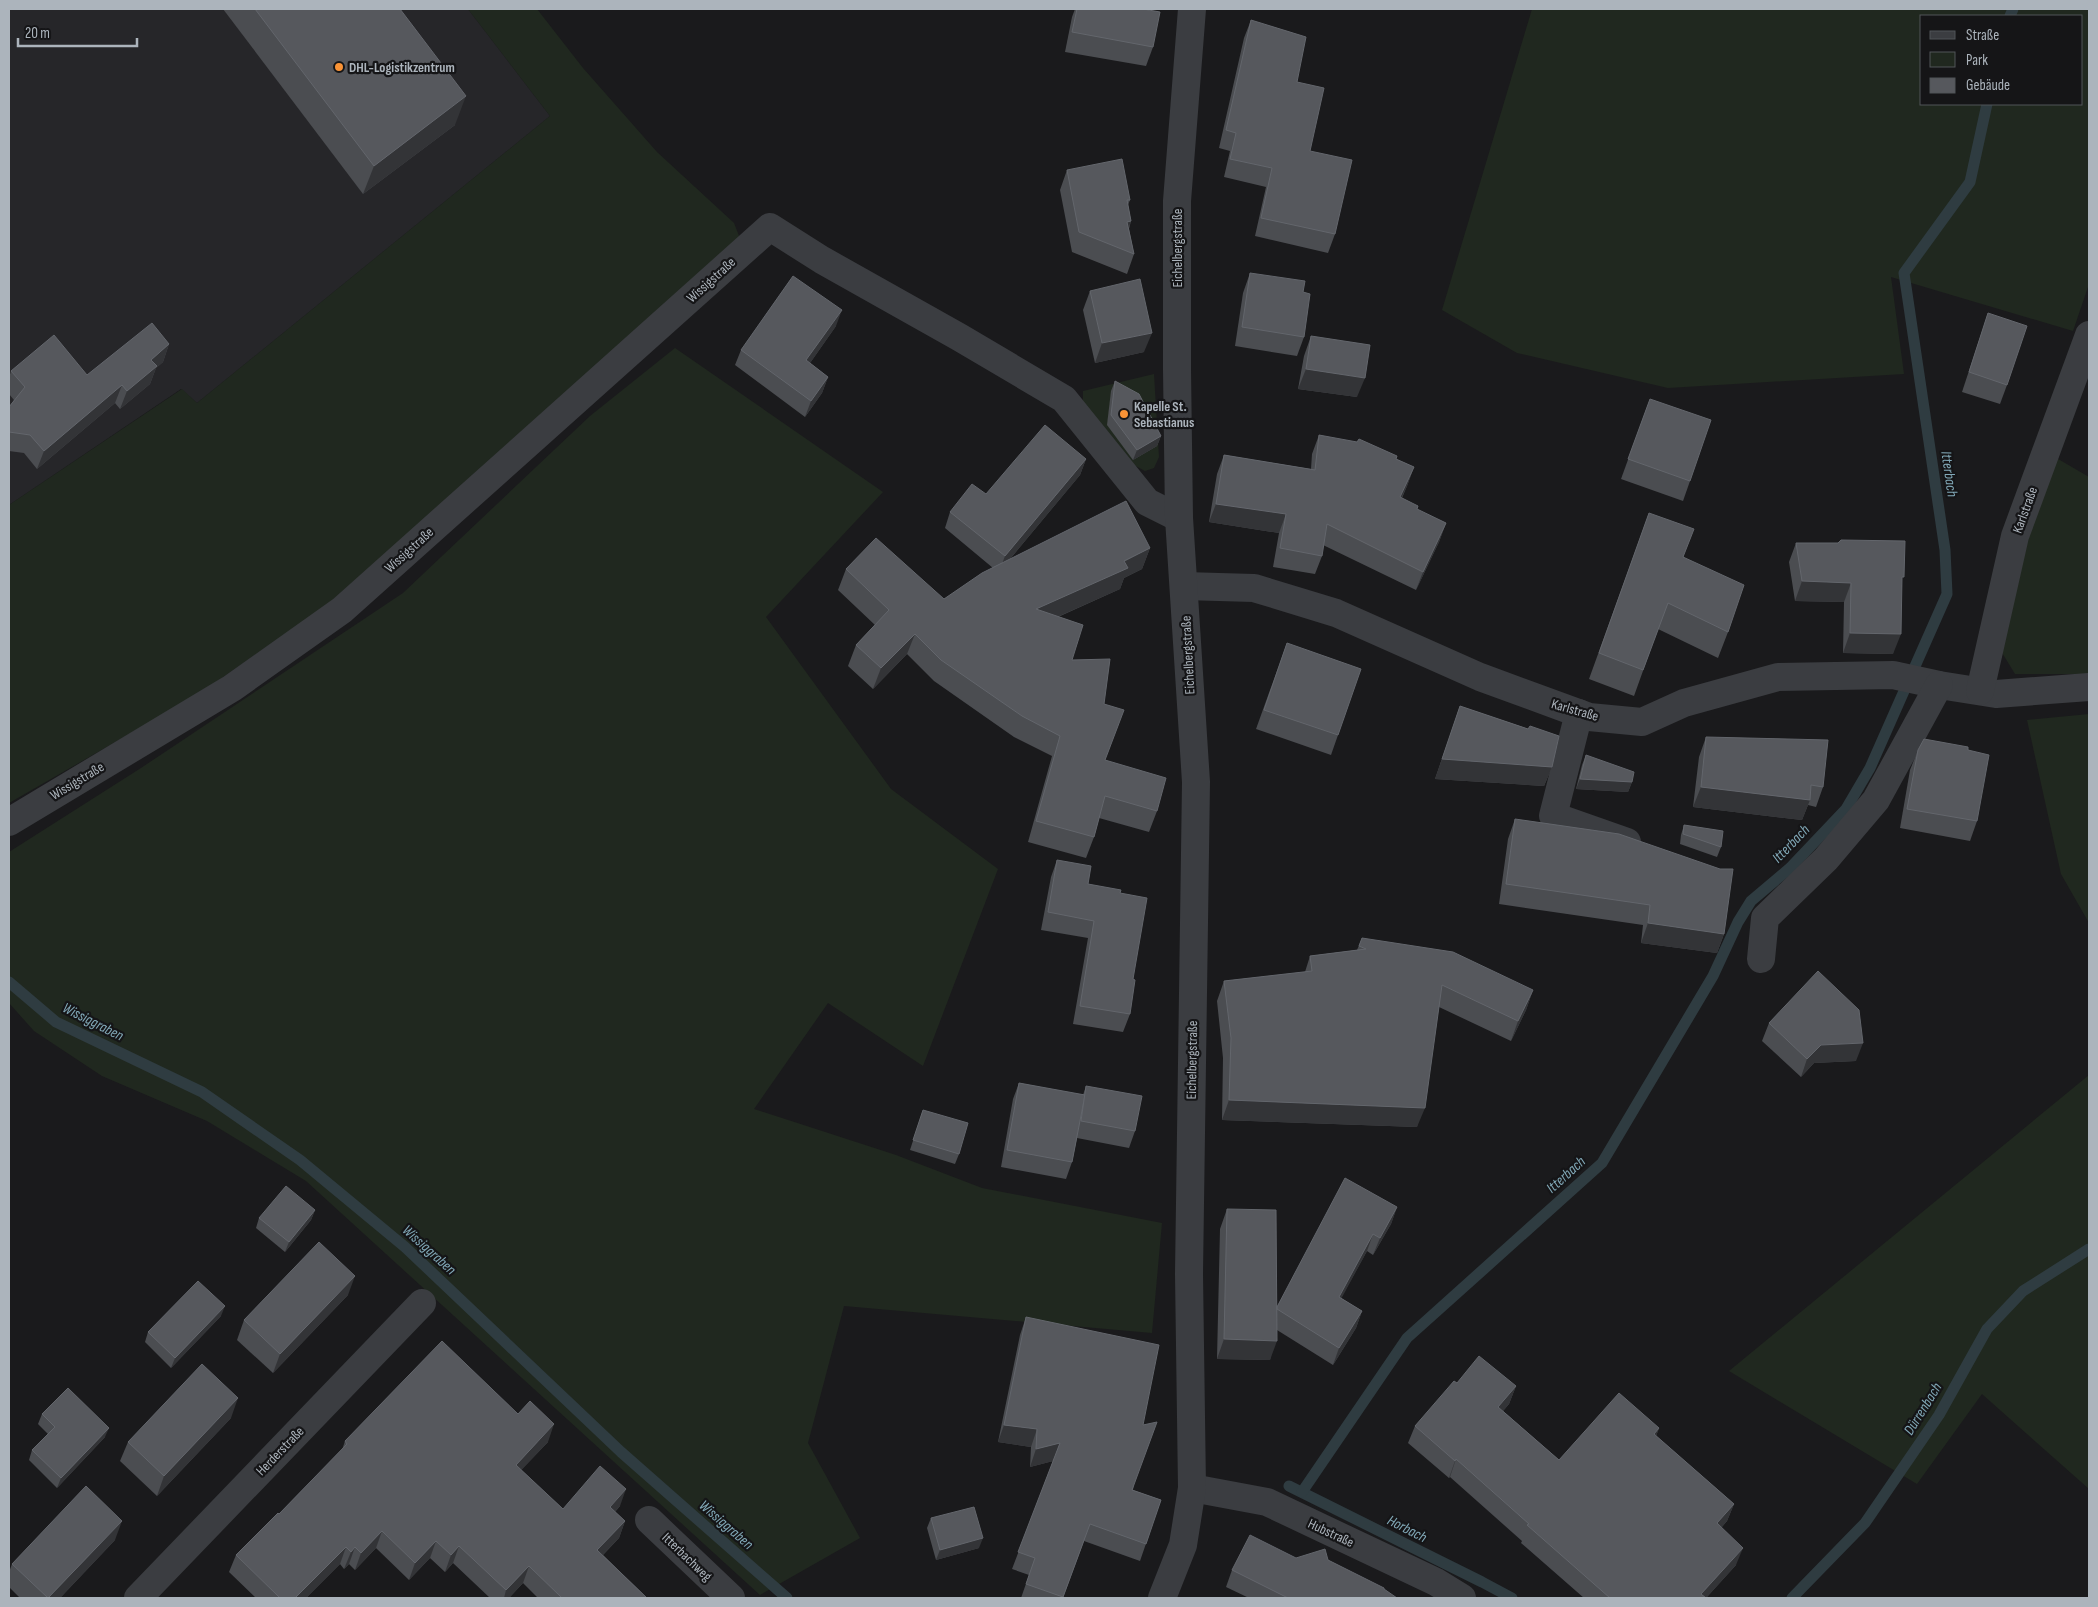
<svg xmlns="http://www.w3.org/2000/svg" width="2098" height="1607" font-family="'Sofia Sans Condensed',sans-serif">
<style>
.built{fill:#262629}
.green{fill:#20281f;fill-rule:evenodd}
.lines{fill:none;stroke-linecap:round;stroke-linejoin:round}
.stream{stroke:#2f3c41;stroke-width:11}
.minor{stroke:#3b3d41;stroke-width:28}
.wall{fill:#4b4d51}
.shaded-wall{fill:#333437}
.building{fill:#56585d;stroke:#63666c}
.poi-dot{fill:#f99336;stroke:#151517;stroke-width:2}
.labels{text-anchor:middle;dominant-baseline:central;stroke-width:4.5;stroke-linejoin:round;paint-order:stroke}
.poi-label{font-size:14px;font-weight:bold;fill:#acb4bc;stroke:#151517;text-anchor:start}
.street-label{font-size:14px;fill:#acb4bc;stroke:#151517}
.water-label{font-size:15px;font-style:italic;fill:#82a9b8;stroke:#151517}
</style>
<rect width="100%" height="100%" fill="#1a1a1c"/>
<!-- built -->
<polygon class="built" points="9,9 468,9 550,116 197,403 181,389 9,505"/>
<!-- green -->
<g class="green">
<polygon points="468,9 537,9 583,68 657,152 734,223 739,236 733,252 344,593 199,694 9,803 9,505 182,389 197,403 550,116"/>
<path d="M1532,9H2089V284L2073,331L1891,277L1904,374L1668,388L1517,353L1442,310ZM1922,16H2082V104H1922Z"/>
<polygon points="675,348 883,492 766,617 891,789 998,869 923,1066 828,1003 754,1109 896,1155 982,1188 1162,1223 1152,1333 844,1306 808,1443 860,1538 760,1595 306,1181 207,1121 102,1076 34,1031 9,1003 9,852 141,768 403,593 590,416"/>
<polygon points="1154,374 1159,457 1154,468 1145,471 1132,464 1083,402 1083,391"/>
<polygon points="2053,456 2089,477 2089,674 2015,674 2001,651 2015,570"/>
<polygon points="2089,714 2089,923 2061,874 2027,720"/>
<polygon points="2089,1075 2089,1489 1982,1394 1917,1484 1729,1371"/>
</g>
<g class="lines">
<!-- stream -->
<g class="stream">
<polyline points="2010,16 2013,9"/>
<polyline points="9,982 56,1022 202,1092 300,1160 405,1247 621,1452 787,1598"/>
<polyline points="1289,1486 1482,1582 1512,1598"/>
<polyline points="1302,1492 1407,1338 1602,1163 1713,976 1738,922 1751,901 1790,868 1846,809 1870,768 1947,594 1945,550 1904,273 1970,182 1987,104"/>
<polyline points="1792,1598 1865,1523 1939,1415 1987,1329 2023,1291 2089,1249"/>
</g>
<!-- minor -->
<g class="minor">
<polyline points="1184,586 1254,588 1336,613 1480,677 1589,717 1642,722 1684,703 1778,677 1893,675 1939,685 1996,694 2089,687"/>
<polyline points="1980,691 2015,536 2089,335"/>
<polyline points="1579,713 1553,816 1627,842"/>
<polyline points="9,822 232,688 342,610 770,227 822,260 959,337 1064,399 1147,502 1179,518"/>
<polyline points="1761,959 1765,918 1826,859 1876,800 1939,685"/>
<polyline points="1192,1488 1267,1502 1436,1582 1462,1598"/>
<polyline points="649,1520 731,1598"/>
<polyline points="138,1598 422,1303"/>
<polyline points="1162,1598 1183,1545 1192,1488 1189,1274 1196,782 1179,518 1177,369 1177,201 1192,9"/>
</g>
</g>
<!-- wall -->
<g class="wall">
<polygon points="223,9 400,9 455,125 363,194"/>
<polygon points="1075,9 1143,9 1153,47 1146,66 1065,52 1072,17"/>
<polygon points="1251,20 1297,82 1310,151 1335,234 1328,253 1255,236 1266,187 1224,177 1230,151 1219,148 1244,38"/>
<polygon points="1067,170 1130,200 1128,205 1131,221 1129,229 1134,254 1127,274 1072,252 1060,190"/>
<polygon points="1250,273 1303,292 1304,337 1297,356 1235,346 1243,293"/>
<polygon points="1090,291 1144,352 1095,363 1083,310"/>
<polygon points="1988,313 2007,385 2000,404 1962,392"/>
<polygon points="836,326 810,363 828,377 822,393 805,417 735,365 741,350"/>
<polygon points="1311,336 1357,397 1298,389 1304,356"/>
<polygon points="169,344 163,362 156,368 150,384 120,409 115,403 37,469 24,453 9,451 9,407 14,400 9,394 9,378 11,371 87,375"/>
<polygon points="1115,381 1161,436 1157,446 1133,460 1107,425 1111,391"/>
<polygon points="1650,399 1690,481 1683,501 1621,479"/>
<polygon points="1319,435 1396,459 1414,467 1407,486 1402,498 1417,510 1446,523 1439,542 1416,590 1323,545 1322,556 1315,574 1273,567 1279,533 1209,522 1217,474 1224,455 1311,469 1312,454"/>
<polygon points="1086,459 1080,475 1010,559 1150,548 1142,569 1124,578 1120,589 1058,617 1072,660 1104,704 1105,760 1157,811 1149,832 1099,818 1094,837 1086,858 1028,842 1052,756 1014,737 934,681 907,654 873,689 848,666 856,645 875,625 838,590 846,569 944,599 993,568 945,528 950,512 986,494"/>
<polygon points="1649,513 1684,557 1728,632 1718,658 1658,629 1634,696 1589,679"/>
<polygon points="1796,543 1902,585 1893,654 1843,653 1844,602 1795,601 1789,562"/>
<polygon points="1287,643 1338,735 1331,755 1256,729"/>
<polygon points="1460,706 1528,729 1552,767 1544,786 1435,779"/>
<polygon points="1706,737 1823,787 1816,807 1808,805 1802,820 1693,807 1699,757"/>
<polygon points="1918,750 1968,750 1977,821 1970,841 1900,828 1910,770"/>
<polygon points="1586,755 1632,782 1628,792 1576,789 1582,765"/>
<polygon points="1515,819 1724,934 1717,953 1641,943 1643,925 1499,904 1508,839"/>
<polygon points="1684,825 1721,847 1717,857 1680,844 1681,835"/>
<polygon points="1057,860 1088,884 1120,893 1130,1014 1123,1032 1073,1024 1088,938 1041,930 1051,877"/>
<polygon points="1362,938 1533,990 1526,1010 1511,1041 1439,1007 1417,1127 1222,1120 1223,1058 1217,1001 1224,981 1305,972 1310,956 1357,950"/>
<polygon points="1769,1023 1856,1061 1814,1063 1801,1077 1762,1041"/>
<polygon points="1019,1083 1083,1095 1086,1086 1135,1131 1129,1148 1077,1138 1072,1162 1066,1179 1001,1167 1013,1099"/>
<polygon points="923,1110 959,1154 955,1164 910,1150"/>
<polygon points="1397,1207 1391,1224 1373,1255 1367,1251 1341,1298 1362,1311 1356,1328 1333,1365 1277,1330 1270,1360 1217,1359 1220,1229 1227,1209 1277,1307"/>
<polygon points="315,1210 311,1220 285,1252 256,1228 259,1218"/>
<polygon points="348,1295 273,1373 237,1340 244,1320"/>
<polygon points="221,1316 171,1368 145,1342 148,1332"/>
<polygon points="1026,1317 1143,1425 1133,1490 1161,1500 1140,1561 1084,1541 1063,1598 1021,1598 1029,1575 1012,1569 1053,1461 1030,1467 1031,1447 998,1442 1020,1335"/>
<polygon points="1457,1383 1516,1386 1509,1404 1503,1411 1559,1460 1659,1428 1656,1436 1734,1504 1727,1521 1721,1528 1736,1565 1706,1598 1584,1598 1521,1543 1522,1541 1450,1477 1449,1478 1408,1443 1415,1426"/>
<polygon points="42,1414 105,1437 57,1488 29,1460 32,1450 48,1434 38,1424"/>
<polygon points="231,1418 157,1496 120,1461 128,1442"/>
<polygon points="345,1441 548,1442 521,1470 563,1509 620,1506 615,1512 625,1521 619,1538 603,1555 647,1598 538,1598 523,1583 509,1598 490,1598 453,1563 445,1572 430,1558 409,1580 376,1548 355,1570 349,1564 344,1569 340,1564 306,1598 256,1598 229,1572 236,1555 279,1514 342,1450"/>
<polygon points="931,1518 979,1548 936,1560 927,1528"/>
<polygon points="115,1540 60,1598 20,1598 9,1587 9,1572 12,1564"/>
<polygon points="1296,1558 1328,1560 1384,1590 1397,1598 1249,1598 1226,1587 1232,1570"/>
</g>
<!-- shaded-wall -->
<g class="shaded-wall">
<polygon points="466,96 455,125 363,194 374,166"/>
<polygon points="1131,221 1124,241 1127,222"/>
<polygon points="842,310 836,326 801,376 806,360"/>
<polygon points="1152,333 1144,352 1095,363 1102,343"/>
<polygon points="169,344 163,362 156,368 150,384 120,409 127,391 151,360"/>
<polygon points="1306,369 1365,378 1357,397 1298,389"/>
<polygon points="828,377 822,393 805,417 811,401"/>
<polygon points="122,385 115,403 37,469 44,451"/>
<polygon points="1161,436 1157,446 1133,460 1137,450"/>
<polygon points="1086,459 1080,475 999,572 1005,556"/>
<polygon points="1414,467 1407,486 1393,516 1400,497"/>
<polygon points="1216,504 1286,514 1279,533 1209,522"/>
<polygon points="1446,523 1439,542 1416,590 1423,572"/>
<polygon points="1150,548 1142,569 1124,578 1120,589 1028,630 1036,609"/>
<polygon points="1802,581 1851,583 1844,602 1795,601"/>
<polygon points="1850,633 1901,634 1893,654 1843,653"/>
<polygon points="915,634 907,654 873,689 881,668"/>
<polygon points="1442,759 1552,767 1544,786 1435,779"/>
<polygon points="1580,779 1632,782 1628,792 1576,789"/>
<polygon points="1701,787 1810,800 1802,820 1693,807"/>
<polygon points="1648,923 1724,934 1717,953 1641,943"/>
<polygon points="1533,990 1526,1010 1511,1041 1518,1021"/>
<polygon points="1863,1043 1856,1061 1814,1063 1801,1077 1807,1059 1821,1045"/>
<polygon points="1229,1100 1425,1108 1417,1127 1222,1120"/>
<polygon points="1397,1207 1391,1224 1373,1255 1380,1238"/>
<polygon points="315,1210 311,1220 285,1252 289,1242"/>
<polygon points="1373,1234 1367,1251 1333,1314 1339,1297"/>
<polygon points="355,1276 348,1295 273,1373 280,1354"/>
<polygon points="225,1306 221,1316 171,1368 175,1358"/>
<polygon points="1362,1311 1356,1328 1333,1365 1339,1348"/>
<polygon points="1224,1339 1277,1341 1270,1360 1217,1359"/>
<polygon points="1516,1386 1509,1404 1492,1424 1498,1407"/>
<polygon points="238,1398 231,1418 157,1496 164,1476"/>
<polygon points="554,1424 548,1442 510,1482 516,1465"/>
<polygon points="1004,1425 1037,1429 1031,1447 998,1442"/>
<polygon points="109,1428 105,1437 57,1488 61,1478"/>
<polygon points="1659,1428 1653,1445 1654,1434"/>
<polygon points="1060,1443 1053,1461 1030,1467 1036,1449"/>
<polygon points="1456,1459 1450,1477 1449,1478 1455,1461"/>
<polygon points="626,1489 620,1506 604,1524 610,1507"/>
<polygon points="1734,1504 1727,1521 1710,1541 1717,1523"/>
<polygon points="122,1521 115,1540 60,1598 48,1598"/>
<polygon points="625,1521 619,1538 591,1567 597,1550"/>
<polygon points="382,1531 376,1548 355,1570 361,1553"/>
<polygon points="983,1538 979,1548 936,1560 940,1550"/>
<polygon points="436,1541 430,1558 409,1580 415,1563"/>
<polygon points="459,1546 453,1563 445,1572 451,1555"/>
<polygon points="346,1547 340,1564 306,1598 295,1598"/>
<polygon points="355,1547 349,1564 344,1569 351,1552"/>
<polygon points="1743,1548 1736,1565 1706,1598 1701,1594"/>
<polygon points="529,1566 523,1583 509,1598 504,1598 506,1590"/>
</g>
<!-- building -->
<g class="building">
<polygon points="255,9 400,9 466,96 374,166"/>
<polygon points="1077,9 1143,9 1160,12 1153,47 1072,32"/>
<polygon points="1251,20 1306,37 1297,82 1324,88 1310,151 1352,160 1335,234 1261,218 1272,168 1230,159 1236,133 1226,130"/>
<polygon points="1122,159 1130,200 1127,200 1131,221 1127,222 1134,254 1079,232 1067,170"/>
<polygon points="1250,273 1305,281 1303,292 1310,294 1304,337 1242,327"/>
<polygon points="793,276 842,310 806,360 828,377 811,401 741,350"/>
<polygon points="1140,279 1152,333 1102,343 1090,291"/>
<polygon points="1988,313 2027,326 2007,385 1969,372"/>
<polygon points="152,323 169,344 151,360 157,366 127,391 122,385 44,451 30,435 9,432 9,407 25,387 11,371 54,335 87,375"/>
<polygon points="1311,336 1370,345 1365,378 1306,369"/>
<polygon points="1115,381 1139,394 1161,436 1137,450 1111,415"/>
<polygon points="1650,399 1711,420 1690,481 1628,459"/>
<polygon points="1045,425 1086,459 1005,556 950,512 972,484 986,494"/>
<polygon points="1319,435 1357,442 1359,439 1397,456 1396,459 1414,467 1400,497 1418,506 1417,509 1446,523 1423,572 1327,524 1322,556 1280,548 1286,514 1216,504 1224,455 1315,470"/>
<polygon points="1126,501 1150,548 1124,561 1128,568 1036,609 1083,625 1072,660 1110,659 1104,704 1124,710 1105,760 1166,778 1157,811 1105,796 1094,837 1036,821 1060,736 1022,716 941,660 915,634 881,668 856,645 889,610 846,569 876,538 944,599 982,573"/>
<polygon points="1649,513 1694,529 1683,557 1744,585 1728,632 1668,603 1643,670 1599,653"/>
<polygon points="1841,540 1905,541 1904,577 1902,577 1901,634 1850,633 1851,583 1802,581 1796,543 1838,543"/>
<polygon points="1287,643 1361,669 1338,735 1264,710"/>
<polygon points="1460,706 1528,729 1530,726 1559,736 1552,767 1442,759"/>
<polygon points="1706,737 1828,740 1823,787 1811,785 1810,800 1701,787"/>
<polygon points="1924,739 1968,747 1968,750 1989,755 1977,821 1907,809 1918,750"/>
<polygon points="1586,755 1634,772 1632,782 1580,779"/>
<polygon points="1515,819 1619,834 1720,869 1733,869 1724,934 1648,923 1650,905 1506,884"/>
<polygon points="1684,825 1723,831 1721,847 1683,834"/>
<polygon points="1057,860 1091,866 1088,884 1121,890 1120,893 1147,898 1133,979 1135,980 1130,1014 1080,1006 1094,921 1048,912"/>
<polygon points="1362,938 1453,952 1533,990 1518,1021 1442,985 1425,1108 1229,1100 1231,1038 1224,981 1312,971 1310,956 1366,949 1359,946"/>
<polygon points="1818,971 1859,1010 1863,1043 1821,1045 1807,1059 1769,1023"/>
<polygon points="1019,1083 1085,1095 1072,1162 1007,1150"/>
<polygon points="1086,1086 1142,1096 1135,1131 1081,1121"/>
<polygon points="923,1110 968,1123 959,1154 913,1140"/>
<polygon points="1345,1178 1397,1207 1380,1238 1373,1234 1339,1297 1362,1311 1339,1348 1277,1309 1277,1307"/>
<polygon points="286,1186 315,1210 289,1242 259,1218"/>
<polygon points="1227,1209 1276,1210 1277,1341 1224,1339"/>
<polygon points="319,1242 355,1276 280,1354 244,1320"/>
<polygon points="198,1281 225,1306 175,1358 148,1332"/>
<polygon points="1026,1317 1159,1345 1143,1425 1157,1422 1132,1490 1161,1500 1146,1544 1090,1524 1063,1597 1026,1584 1035,1558 1018,1552 1060,1443 1036,1449 1037,1429 1004,1425"/>
<polygon points="442,1341 518,1414 530,1401 554,1424 516,1465 563,1509 600,1466 626,1489 610,1507 625,1521 597,1550 647,1598 562,1598 529,1566 506,1590 459,1546 451,1555 436,1541 415,1563 382,1531 361,1553 355,1547 351,1552 346,1547 295,1598 280,1598 236,1555 278,1513 279,1514 347,1444 345,1441"/>
<polygon points="1479,1356 1516,1386 1498,1407 1559,1460 1619,1393 1659,1428 1654,1434 1734,1504 1717,1523 1743,1548 1701,1594 1706,1598 1610,1598 1527,1525 1529,1524 1456,1459 1455,1461 1415,1426 1454,1381 1457,1383"/>
<polygon points="202,1364 238,1398 164,1476 128,1442"/>
<polygon points="68,1388 109,1428 61,1478 32,1450 55,1427 42,1414"/>
<polygon points="86,1486 122,1521 48,1598 12,1564"/>
<polygon points="974,1507 983,1538 940,1550 931,1518"/>
<polygon points="1250,1535 1296,1558 1325,1549 1328,1560 1384,1588 1384,1589 1397,1598 1288,1598 1232,1570"/>
</g>
<!-- markers -->
<g class="poi-dot">
<circle cx="339" cy="67" r="5"/>
<circle cx="1124" cy="414" r="5"/>
</g>
<g class="labels">
<!-- poi labels -->
<g class="poi-label">
<text x="349" y="67">DHL-Logistikzentrum</text>
<text x="1134" y="406">Kapelle St.<tspan x="1134" dy="16">Sebastianus</tspan></text>
</g>
<!-- street labels -->
<g class="street-label">
<text transform="translate(1177 248) rotate(-90)">Eichelbergstraße</text>
<text transform="translate(711 280) rotate(-42)">Wissigstraße</text>
<text transform="translate(2025 510) rotate(-70)">Karlstraße</text>
<text transform="translate(409 550) rotate(-42)">Wissigstraße</text>
<text transform="translate(1188 655) rotate(-93)">Eichelbergstraße</text>
<text transform="translate(1575 710) rotate(16)">Karlstraße</text>
<text transform="translate(77 781) rotate(-31)">Wissigstraße</text>
<text transform="translate(1192 1060) rotate(-89)">Eichelbergstraße</text>
<text transform="translate(280 1451) rotate(-46)">Herderstraße</text>
<text transform="translate(1331 1533) rotate(25)">Hubstraße</text>
<text transform="translate(687 1557) rotate(44)">Itterbachweg</text>
</g>
<!-- water labels -->
<g class="water-label">
<text transform="translate(1949 474) rotate(82)">Itterbach</text>
<text transform="translate(1791 844) rotate(-46)">Itterbach</text>
<text transform="translate(93 1022) rotate(27)">Wissiggraben</text>
<text transform="translate(1566 1175) rotate(-42)">Itterbach</text>
<text transform="translate(429 1250) rotate(42)">Wissiggraben</text>
<text transform="translate(1923 1409) rotate(-58)">Dürrenbach</text>
<text transform="translate(726 1525) rotate(41)">Wissiggraben</text>
<text transform="translate(1407 1529) rotate(27)">Horbach</text>
</g>
</g>
<!-- border -->
<rect width="2098" height="1607" fill="none" stroke="#acb4bc" stroke-width="20"/>
<!-- legend -->
<rect x="1920" y="15" width="162" height="90" fill="#151517" stroke="#515559"/>
<rect x="1930" y="31" width="25" height="8" fill="#3b3d41" stroke="#515559"/>
<text x="1966" y="40" font-size="15" fill="#acb4bc">Straße</text>
<rect x="1930" y="52" width="25" height="15" fill="#20281f" stroke="#515559"/>
<text x="1966" y="65" font-size="15" fill="#acb4bc">Park</text>
<rect x="1930" y="78" width="25" height="15" fill="#56585d" stroke="#515559"/>
<text x="1966" y="90" font-size="15" fill="#acb4bc">Gebäude</text>
<!-- scale -->
<path d="M18 38v8h119v-8" fill="none" stroke="#acb4bc" stroke-width="2.5"/>
<text x="25" y="38" font-size="15" fill="#acb4bc" stroke="#151517" stroke-width="4" paint-order="stroke">20 m</text>
</svg>
